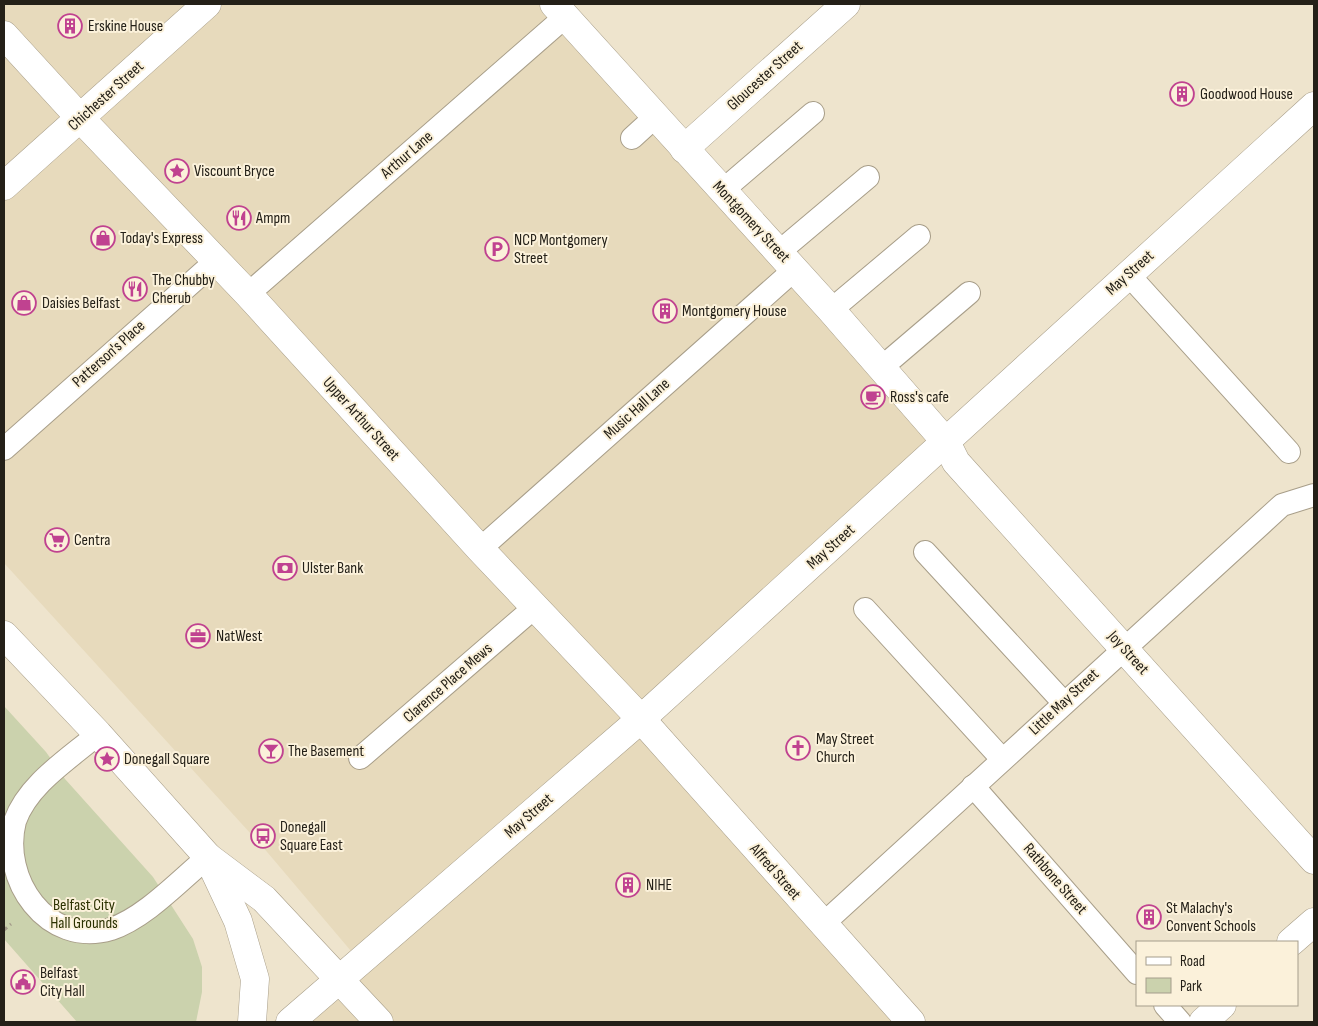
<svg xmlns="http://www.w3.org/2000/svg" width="1318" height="1026" font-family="'Sofia Sans Condensed',sans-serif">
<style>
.built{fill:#e7dabc}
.green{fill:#cbd2ad}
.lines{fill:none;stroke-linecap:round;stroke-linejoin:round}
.service-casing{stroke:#a89e89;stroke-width:24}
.pedestrian-casing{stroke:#a89e89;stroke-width:29}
.minor-casing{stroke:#a89e89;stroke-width:29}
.primary-casing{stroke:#a89e89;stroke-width:29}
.path{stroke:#a39b8a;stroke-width:3;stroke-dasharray:4 4;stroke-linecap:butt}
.service{stroke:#fff;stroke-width:22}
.pedestrian{stroke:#fff;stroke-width:28}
.minor{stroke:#fff;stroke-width:28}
.primary{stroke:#fff;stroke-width:28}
.labels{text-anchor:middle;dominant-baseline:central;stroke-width:4;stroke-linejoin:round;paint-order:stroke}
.poi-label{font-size:16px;fill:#242018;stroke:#fbf1da;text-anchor:start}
.street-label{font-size:16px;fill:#242018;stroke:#fbf1da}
.park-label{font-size:16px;fill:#2b3100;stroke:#fbf1da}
</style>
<rect width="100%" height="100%" fill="#eee4cd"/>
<!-- built -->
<polygon class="built" points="4,4 549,4 929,439 629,711 911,1022 273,1022 351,951 262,846 4,563"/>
<!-- green -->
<polygon class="green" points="4,706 46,752 65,779 153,877 193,939 202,967 202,992 196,1022 77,1022 4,939"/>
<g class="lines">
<!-- service casing -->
<g class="service-casing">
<g id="service">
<polyline points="632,138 655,117"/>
<polyline points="722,191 813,113"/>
<polyline points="779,252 868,177"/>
<polyline points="1128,274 1289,452"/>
<polyline points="248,294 566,16"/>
<polyline points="831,310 919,236"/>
<polyline points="881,368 969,293"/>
<polyline points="4,449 216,261"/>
<polyline points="480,549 794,270"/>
<polyline points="925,552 1064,703"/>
<polyline points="865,609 1002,759"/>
<path d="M98,734C69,759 28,784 15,821C0,879 47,948 111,929C145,918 180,880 208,857"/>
<polyline points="360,758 535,607"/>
<polyline points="973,786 1137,973"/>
<polyline points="822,925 1282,505 1314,495"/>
<polyline points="1165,1005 1180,1022"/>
</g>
</g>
<!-- pedestrian casing -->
<g class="pedestrian-casing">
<polyline id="pedestrian" points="4,35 81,119"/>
</g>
<!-- minor casing -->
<g class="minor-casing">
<g id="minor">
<polyline points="554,4 831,310 946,442 956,462 1314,860"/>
<polyline points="81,119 248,294 480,549 641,719 911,1022"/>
<polyline points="684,149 846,4"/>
<polyline points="208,857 264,899 379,1022"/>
<polyline points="1291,942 1314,922"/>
<polyline points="1203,1022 1222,1005"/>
</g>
</g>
<!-- primary casing -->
<g class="primary-casing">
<g id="primary">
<polyline points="4,186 207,4"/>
<polyline points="4,635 98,734 208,857 238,921 255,979 252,1022"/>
<polyline points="290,1022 641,719 1314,106"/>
</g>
</g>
<!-- path -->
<polyline class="path" points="4,930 11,924"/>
<!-- service -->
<use href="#service" class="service"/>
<!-- pedestrian -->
<use href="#pedestrian" class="pedestrian"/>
<!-- minor -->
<use href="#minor" class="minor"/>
<!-- primary -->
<use href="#primary" class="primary"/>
</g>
<!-- icons -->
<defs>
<g id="building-ring" transform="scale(1.25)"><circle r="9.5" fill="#fbf1da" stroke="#c04290" stroke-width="1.5"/><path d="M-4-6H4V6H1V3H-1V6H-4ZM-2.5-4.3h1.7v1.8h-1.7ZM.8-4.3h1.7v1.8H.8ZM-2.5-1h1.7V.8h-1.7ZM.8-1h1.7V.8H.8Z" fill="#c04290"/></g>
<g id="sight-ring" transform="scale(1.25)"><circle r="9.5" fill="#fbf1da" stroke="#c04290" stroke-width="1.5"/><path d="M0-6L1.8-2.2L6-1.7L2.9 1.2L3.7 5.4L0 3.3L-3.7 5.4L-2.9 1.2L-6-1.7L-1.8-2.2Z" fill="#c04290"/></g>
<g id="restaurant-ring" transform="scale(1.25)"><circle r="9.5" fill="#fbf1da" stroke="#c04290" stroke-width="1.5"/><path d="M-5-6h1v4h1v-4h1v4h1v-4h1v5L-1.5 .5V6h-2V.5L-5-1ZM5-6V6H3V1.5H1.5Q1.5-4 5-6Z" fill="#c04290"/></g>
<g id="shop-ring" transform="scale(1.25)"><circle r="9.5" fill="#fbf1da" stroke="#c04290" stroke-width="1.5"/><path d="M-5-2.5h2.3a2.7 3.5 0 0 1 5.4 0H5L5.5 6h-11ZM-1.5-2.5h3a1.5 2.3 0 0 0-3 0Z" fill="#c04290"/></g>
<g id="parking-ring" transform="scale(1.25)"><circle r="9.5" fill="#fbf1da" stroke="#c04290" stroke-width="1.5"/><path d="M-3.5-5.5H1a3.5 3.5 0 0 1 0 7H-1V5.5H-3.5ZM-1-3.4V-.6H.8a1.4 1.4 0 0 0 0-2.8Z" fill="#c04290"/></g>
<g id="cafe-ring" transform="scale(1.25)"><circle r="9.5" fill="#fbf1da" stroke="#c04290" stroke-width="1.5"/><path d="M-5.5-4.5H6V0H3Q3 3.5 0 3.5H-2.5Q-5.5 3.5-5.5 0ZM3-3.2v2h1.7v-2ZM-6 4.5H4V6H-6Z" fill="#c04290"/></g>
<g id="supermarket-ring" transform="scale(1.25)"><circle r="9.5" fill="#fbf1da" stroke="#c04290" stroke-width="1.5"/><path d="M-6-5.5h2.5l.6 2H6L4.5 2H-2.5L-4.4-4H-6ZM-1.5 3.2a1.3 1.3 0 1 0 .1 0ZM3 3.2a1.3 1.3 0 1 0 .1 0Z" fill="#c04290"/></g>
<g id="bank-ring" transform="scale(1.25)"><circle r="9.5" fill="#fbf1da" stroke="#c04290" stroke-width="1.5"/><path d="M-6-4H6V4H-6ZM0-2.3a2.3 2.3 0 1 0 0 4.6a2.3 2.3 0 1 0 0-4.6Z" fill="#c04290"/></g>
<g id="office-ring" transform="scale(1.25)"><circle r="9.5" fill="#fbf1da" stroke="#c04290" stroke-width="1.5"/><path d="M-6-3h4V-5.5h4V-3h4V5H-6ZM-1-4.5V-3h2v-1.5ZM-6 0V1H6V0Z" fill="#c04290"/></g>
<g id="church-ring" transform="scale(1.25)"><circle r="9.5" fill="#fbf1da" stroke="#c04290" stroke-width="1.5"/><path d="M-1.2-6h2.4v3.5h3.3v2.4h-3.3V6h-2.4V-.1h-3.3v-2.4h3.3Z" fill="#c04290"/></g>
<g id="bar-ring" transform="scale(1.25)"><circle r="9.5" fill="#fbf1da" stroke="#c04290" stroke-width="1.5"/><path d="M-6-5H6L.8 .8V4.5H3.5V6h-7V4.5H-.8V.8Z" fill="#c04290"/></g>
<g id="bus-ring" transform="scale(1.25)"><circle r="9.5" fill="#fbf1da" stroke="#c04290" stroke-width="1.5"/><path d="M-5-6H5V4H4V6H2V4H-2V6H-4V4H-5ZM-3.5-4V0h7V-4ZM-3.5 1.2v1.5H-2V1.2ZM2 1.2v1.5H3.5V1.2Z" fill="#c04290"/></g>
<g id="civic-ring" transform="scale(1.25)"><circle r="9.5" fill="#fbf1da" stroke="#c04290" stroke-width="1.5"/><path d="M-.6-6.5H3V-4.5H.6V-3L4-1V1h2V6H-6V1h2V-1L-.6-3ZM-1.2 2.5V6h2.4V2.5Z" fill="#c04290"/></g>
</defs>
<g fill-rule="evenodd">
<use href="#building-ring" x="70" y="26"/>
<use href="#building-ring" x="1182" y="94"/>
<use href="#sight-ring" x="177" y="171"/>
<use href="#restaurant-ring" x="239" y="218"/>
<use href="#shop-ring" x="103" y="238"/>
<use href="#parking-ring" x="497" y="249"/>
<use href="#restaurant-ring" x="135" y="289"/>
<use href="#shop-ring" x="24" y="303"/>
<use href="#building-ring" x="665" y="311"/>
<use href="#cafe-ring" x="873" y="397"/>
<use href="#supermarket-ring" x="57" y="540"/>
<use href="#bank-ring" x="285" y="568"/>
<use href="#office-ring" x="198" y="636"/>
<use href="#church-ring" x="798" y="748"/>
<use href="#bar-ring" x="271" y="751"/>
<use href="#sight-ring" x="107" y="759"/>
<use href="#bus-ring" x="263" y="836"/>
<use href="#building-ring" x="628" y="885"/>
<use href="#building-ring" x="1149" y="917"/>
<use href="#civic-ring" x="23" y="982"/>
</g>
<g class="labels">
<!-- poi labels -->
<g class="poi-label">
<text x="88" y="26">Erskine House</text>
<text x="1200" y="94">Goodwood House</text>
<text x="194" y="171">Viscount Bryce</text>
<text x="256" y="218">Ampm</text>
<text x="120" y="238">Today's Express</text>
<text x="514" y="240">NCP Montgomery<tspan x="514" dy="18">Street</tspan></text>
<text x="152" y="280">The Chubby<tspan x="152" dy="18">Cherub</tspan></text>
<text x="42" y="303">Daisies Belfast</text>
<text x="682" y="311">Montgomery House</text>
<text x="890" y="397">Ross's cafe</text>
<text x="74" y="540">Centra</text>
<text x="302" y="568">Ulster Bank</text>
<text x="216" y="636">NatWest</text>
<text x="816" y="739">May Street<tspan x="816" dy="18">Church</tspan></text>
<text x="288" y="751">The Basement</text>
<text x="124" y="759">Donegall Square</text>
<text x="280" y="827">Donegall<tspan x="280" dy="18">Square East</tspan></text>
<text x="646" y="885">NIHE</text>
<text x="1166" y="908">St Malachy's<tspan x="1166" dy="18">Convent Schools</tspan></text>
<text x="40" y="973">Belfast<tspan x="40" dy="18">City Hall</tspan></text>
</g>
<!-- street labels -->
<g class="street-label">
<text transform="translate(765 76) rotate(-42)">Gloucester Street</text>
<text transform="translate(106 96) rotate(-42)">Chichester Street</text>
<text transform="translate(407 155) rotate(-41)">Arthur Lane</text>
<text transform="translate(751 222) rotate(47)">Montgomery Street</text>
<text transform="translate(1130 273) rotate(-42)">May Street</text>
<text transform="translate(109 354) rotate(-42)">Patterson's Place</text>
<text transform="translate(637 409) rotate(-42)">Music Hall Lane</text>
<text transform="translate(361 419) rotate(48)">Upper Arthur Street</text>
<text transform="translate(831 547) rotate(-42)">May Street</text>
<text transform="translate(1128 653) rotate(48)">Joy Street</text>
<text transform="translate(448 683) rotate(-41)">Clarence Place Mews</text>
<text transform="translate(1064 702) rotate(-43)">Little May Street</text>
<text transform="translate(529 816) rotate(-41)">May Street</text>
<text transform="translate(775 872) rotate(49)">Alfred Street</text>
<text transform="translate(1055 879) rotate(49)">Rathbone Street</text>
</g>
<!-- park labels -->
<g class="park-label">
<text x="84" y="905">Belfast City<tspan x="84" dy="18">Hall Grounds</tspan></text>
</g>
</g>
<!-- border -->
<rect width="1318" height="1026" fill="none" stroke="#242018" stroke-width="10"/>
<!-- legend -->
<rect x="1136" y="941" width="162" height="65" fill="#fbf1da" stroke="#a59d8c"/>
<rect x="1146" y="957" width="25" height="8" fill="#ffffff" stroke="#a59d8c"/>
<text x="1180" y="966" font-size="15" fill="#242018">Road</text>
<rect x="1146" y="978" width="25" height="15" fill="#cbd2ad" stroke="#a59d8c"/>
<text x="1180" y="991" font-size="15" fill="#242018">Park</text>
</svg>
